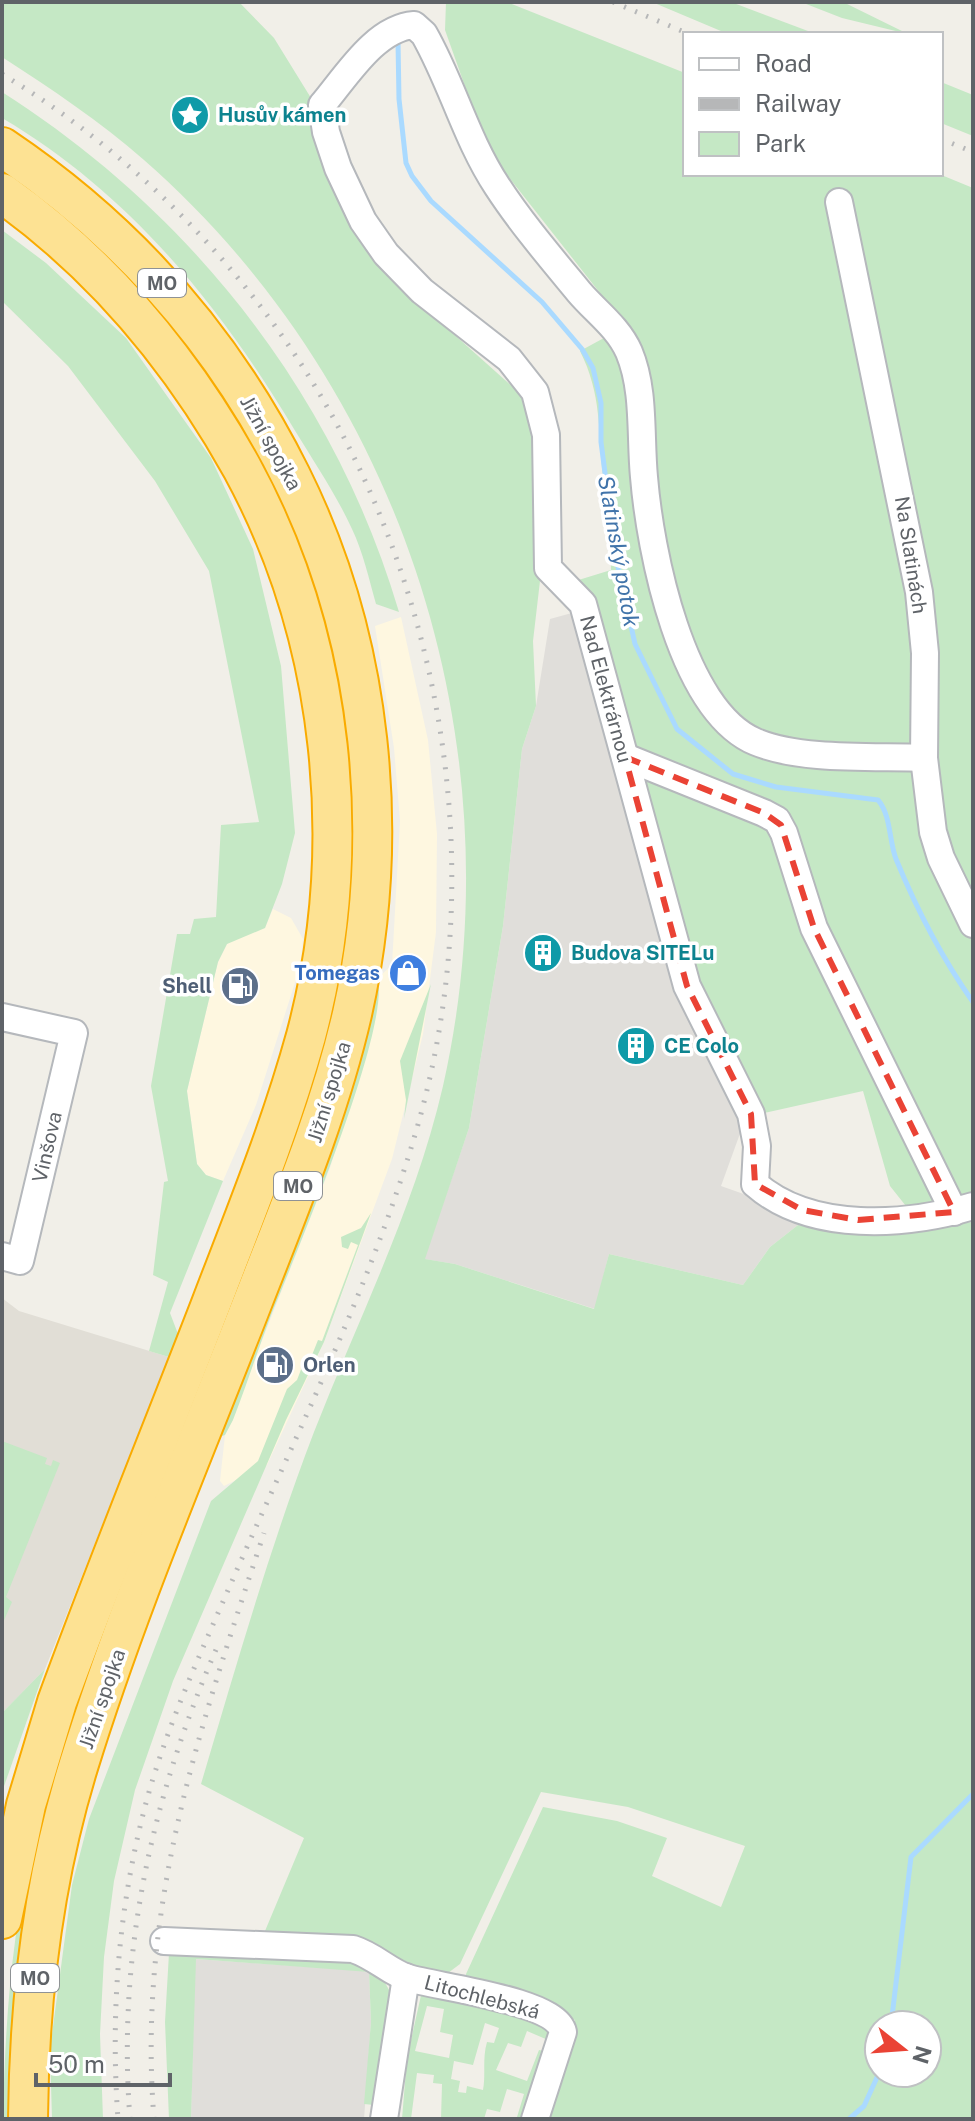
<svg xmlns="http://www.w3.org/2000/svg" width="975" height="2121" font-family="'Public Sans',sans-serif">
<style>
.commercial{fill:#fef7e0}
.industrial{fill:#e0deda}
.education{fill:#e1ded6}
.green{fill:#c5e8c5;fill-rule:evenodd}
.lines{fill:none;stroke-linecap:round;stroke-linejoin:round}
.stream{stroke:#aadaff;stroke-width:5}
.minor-casing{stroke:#b5b8bc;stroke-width:30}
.highway-casing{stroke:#f9ab00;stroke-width:42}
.minor{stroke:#fff;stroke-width:26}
.highway{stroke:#fde293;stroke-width:38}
.rail{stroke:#b6b7b8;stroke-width:5;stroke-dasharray:2 10;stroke-linecap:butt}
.marked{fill:none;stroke:#ea4335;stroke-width:6;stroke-dasharray:16 10;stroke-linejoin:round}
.labels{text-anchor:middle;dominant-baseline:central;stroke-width:7;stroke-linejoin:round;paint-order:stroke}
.shield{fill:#fff;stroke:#8f9295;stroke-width:2}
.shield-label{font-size:18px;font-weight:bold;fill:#5f6368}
.culture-label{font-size:20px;font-weight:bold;fill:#0d838f;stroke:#fff;text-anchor:start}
.street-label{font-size:20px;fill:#5f6368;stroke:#fff}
.shop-label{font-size:20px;font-weight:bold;fill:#366cbe;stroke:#fff;text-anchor:end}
.service-label{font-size:20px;font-weight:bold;fill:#4e5e75;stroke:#fff;text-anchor:end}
.water-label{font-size:22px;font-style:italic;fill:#4174aa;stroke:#fff}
</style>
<rect width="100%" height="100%" fill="#f1efe8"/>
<!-- commercial -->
<g class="commercial">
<polygon points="401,617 428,740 437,834 436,932 423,1034 392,1159 324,1342 267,1465 224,1486 220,1481 225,1435 330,1168 367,1051 379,977 392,965 400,821 394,748 375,626"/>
<polygon points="273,909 291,918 303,939 300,967 256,1105 223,1181 206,1175 197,1164 187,1091 218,962 227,944 239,935 265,928"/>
</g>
<!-- industrial -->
<g class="industrial">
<polygon points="579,611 746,1117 721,1186 792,1211 798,1225 770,1247 743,1285 609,1254 595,1309 455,1264 424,1259 469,1128 503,926 522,749 536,706 550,619"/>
<polygon points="195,1959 369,1971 371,2022 364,2119 191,2119"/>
</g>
<!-- education -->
<polygon class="education" points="2,1298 19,1311 169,1357 45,1669 2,1713"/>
<!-- green -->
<g class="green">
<path d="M2,2H239L274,38L311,98L327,151L420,304L524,397L539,434L540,581L533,641L536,706L522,749L503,926L469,1128L425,1259L455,1264L594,1309L609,1254L743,1285L770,1247L798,1225L859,1232L925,1230L890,1186L863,1091L746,1117L681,986L572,582L611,570C611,539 606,508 603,477C598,430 602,395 580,351L626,326L488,151L445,30L446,2H507L685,73V174H939L973,188V1220L963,1223L973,1222V2119H544L575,2020L466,1978V1974L543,1807L617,1821L667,1838L652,1876L721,1907L745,1846L628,1807L541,1792L460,1964L444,1976L356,1942L265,1931L304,1838L201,1784C236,1666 270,1547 314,1432C359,1317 415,1207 443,1086C519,749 404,388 144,160C100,121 51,89 2,57ZM879,2025H927V2073H879Z"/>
<polygon points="652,2 731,2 816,34 728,34"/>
<polygon points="801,2 843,2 908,34 842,18"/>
<polygon points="941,82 973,95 973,136 941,123"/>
<path d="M2,92C192,213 335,395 399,612L376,604C369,579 363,552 352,529C336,494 314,462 294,429C220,305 128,192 2,118Z"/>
<polygon points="2,230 46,263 126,338 211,458 253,549 281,666 295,833 282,884 265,928 227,944 218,962 187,1091 197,1164 206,1175 223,1181 170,1313 178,1334 169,1357 149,1351 168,1282 153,1275 164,1182 168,1181 151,1086 177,934 190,934 194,919 216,917 221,825 259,822 209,571 155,481 68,366 2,301"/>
<path d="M377,976C394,1023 292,1263 270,1318C257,1352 246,1387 233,1420L225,1435L219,1437Z"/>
<polygon points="431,984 404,1119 406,1100 400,1061"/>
<polygon points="371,1213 324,1342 286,1420 173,1681 135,1790 114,1881 104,1957 100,2034 103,2119 52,2119 50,2049 72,1885 89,1819 211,1501 258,1461 287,1389 297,1380 307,1354 312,1355 318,1340 322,1341 358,1245 351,1242 348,1249 342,1247 341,1237 361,1228"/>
<polygon points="2,1441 47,1458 45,1464 51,1466 53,1460 60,1463 6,1597 12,1602 2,1625"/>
<polygon points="45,1669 2,1792 2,1713"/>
<path d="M82,1681L90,1683L11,2119H3C5,2027 11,1934 33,1845C46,1790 65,1735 82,1681Z"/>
<polygon points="341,1951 379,1972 393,1997 374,2105 364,2104 371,2022 369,1972 196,1959 191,2119 169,2119 165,2022 169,1953"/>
<path d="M422,1991L489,2006L550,2027L553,2033L525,2119L517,2117L524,2094L507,2089L500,2112L487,2109L484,2119H441L442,2084L433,2083L434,2075L417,2073L411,2119H402L407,2058ZM427,2006L444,2009L440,2032L453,2035L449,2058L415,2051ZM485,2023L499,2028L494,2043L487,2042C482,2059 486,2074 483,2090L467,2086L466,2093L458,2092L460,2081L451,2079L454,2061L473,2065ZM527,2031L548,2040L544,2051L539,2050L527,2081L496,2070L508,2043L521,2047Z"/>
</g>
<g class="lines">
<!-- stream -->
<g class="stream">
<path d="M398,42L399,99L406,163L412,176L431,201L542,302L582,349L593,368L601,403V442L616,558L635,644L677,729L733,774L776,787L878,800C891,815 889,841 896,859C917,910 942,958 973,1002"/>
<polyline points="891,2025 911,1857 973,1794"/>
<polyline points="849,2119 864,2106 879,2073"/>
</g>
<!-- minor casing -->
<g class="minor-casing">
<g id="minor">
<polyline points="839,202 919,592 925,653 924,758 933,832 941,858 973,924"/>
<polyline points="625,757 764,813 777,820 784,833 814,928 954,1212"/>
<path d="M924,758C874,756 802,761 756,742C681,711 650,550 644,477C640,436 645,390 629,352C618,327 596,312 579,292C551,258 521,223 497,186C466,139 452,83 424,34L414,25C375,28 346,77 322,105L326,132L338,168L363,221L386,254L422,291L509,359L535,392L546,435L548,568L583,604L687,986L751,1114L757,1146L755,1184C811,1233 906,1226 973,1206"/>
<polyline points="2,1017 74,1033 20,1261 2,1256"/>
<path d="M164,1941L353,1949C375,1956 389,1972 408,1978C437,1987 556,2000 563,2032L535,2119"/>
<polyline points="384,2119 406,1977"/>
</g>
</g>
<!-- highway casing -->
<g class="highway-casing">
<g id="highway">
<path d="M2,147C127,231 224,341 291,476C373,641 392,835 352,1014C329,1113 290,1206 253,1301C193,1455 127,1608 78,1767C43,1881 29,1999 28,2119"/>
<path d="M2,193C103,265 182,360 242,468C335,639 356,848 306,1036C281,1127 245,1215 211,1304C160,1436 106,1568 57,1702L26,1805L2,1919"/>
</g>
</g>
<!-- minor -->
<use href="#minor" class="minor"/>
<!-- highway -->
<use href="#highway" class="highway"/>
<!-- rail -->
<g class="rail">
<polyline points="613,2 689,34"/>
<path d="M2,74C164,172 295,320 371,494C458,693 477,919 417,1128C372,1284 297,1432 232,1581C202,1650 170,1719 149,1792C119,1899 110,2009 118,2119"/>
<polyline points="941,139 973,152"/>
<path d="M130,2119C117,1953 152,1796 218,1645"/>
<path d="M154,2119C137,1908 199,1730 264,1533"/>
</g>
</g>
<!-- marked area -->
<path class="marked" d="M625,757L764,813L781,825L814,928L954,1212L858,1220L802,1210L755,1184L751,1114L687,986Z"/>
<!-- icons -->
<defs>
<g id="sight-disc" transform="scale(2)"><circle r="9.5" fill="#0f9aa8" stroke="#fff"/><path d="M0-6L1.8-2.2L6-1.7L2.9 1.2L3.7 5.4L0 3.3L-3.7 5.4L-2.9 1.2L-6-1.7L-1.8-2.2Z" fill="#fff"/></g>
<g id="building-disc" transform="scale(2)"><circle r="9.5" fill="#0f9aa8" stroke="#fff"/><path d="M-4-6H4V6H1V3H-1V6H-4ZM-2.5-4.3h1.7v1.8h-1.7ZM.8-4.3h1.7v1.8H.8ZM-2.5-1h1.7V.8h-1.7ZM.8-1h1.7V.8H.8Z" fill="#fff"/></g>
<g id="shop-disc" transform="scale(2)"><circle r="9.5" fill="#3f7fe0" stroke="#fff"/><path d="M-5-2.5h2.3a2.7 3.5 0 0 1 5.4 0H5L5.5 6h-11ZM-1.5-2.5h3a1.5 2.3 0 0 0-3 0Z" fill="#fff"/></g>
<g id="fuel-disc" transform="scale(2)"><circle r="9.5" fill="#5c6f8a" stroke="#fff"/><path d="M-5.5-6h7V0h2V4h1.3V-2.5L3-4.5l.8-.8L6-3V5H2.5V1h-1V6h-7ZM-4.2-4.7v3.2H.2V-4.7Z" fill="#fff"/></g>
</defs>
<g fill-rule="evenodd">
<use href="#sight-disc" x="190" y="115"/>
<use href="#building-disc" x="543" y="953"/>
<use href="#shop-disc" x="408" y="973"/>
<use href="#fuel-disc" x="240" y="986"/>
<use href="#building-disc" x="636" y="1046"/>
<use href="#fuel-disc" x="275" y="1365"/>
</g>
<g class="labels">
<!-- shield labels -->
<g class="shield">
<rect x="138" y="269" width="48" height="28" rx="6"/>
<rect x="274" y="1172" width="48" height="28" rx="6"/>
<rect x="11" y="1964" width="48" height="28" rx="6"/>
</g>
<g class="shield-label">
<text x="162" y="283">MO</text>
<text x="298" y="1186">MO</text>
<text x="35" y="1978">MO</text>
</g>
<!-- culture labels -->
<g class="culture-label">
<text x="218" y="115">Husův kámen</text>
<text x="571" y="953">Budova SITELu</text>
<text x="664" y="1046">CE Colo</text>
</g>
<!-- street labels -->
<g class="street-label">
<text transform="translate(271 443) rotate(61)">Jižní spojka</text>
<text transform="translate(911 555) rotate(81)">Na Slatinách</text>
<text transform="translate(606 689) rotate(75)">Nad Elektrárnou</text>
<text transform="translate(329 1092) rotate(-73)">Jižní spojka</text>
<text transform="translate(47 1147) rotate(-77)">Vinšova</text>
<text transform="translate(102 1699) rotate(-71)">Jižní spojka</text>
<text transform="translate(482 1997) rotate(15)">Litochlebská</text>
</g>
<!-- shop labels -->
<g class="shop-label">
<text x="380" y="973">Tomegas</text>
</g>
<!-- service labels -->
<g class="service-label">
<text x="212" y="986">Shell</text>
<text x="303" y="1365" text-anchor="start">Orlen</text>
</g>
<!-- water labels -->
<g class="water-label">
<text transform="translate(619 551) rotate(80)">Slatinský potok</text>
</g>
</g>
<!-- border -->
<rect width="975" height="2121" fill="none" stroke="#5f6368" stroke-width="8"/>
<!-- legend -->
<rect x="683" y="32" width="260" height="144" fill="#ffffff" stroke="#bfc1c3" stroke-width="2"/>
<rect x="699" y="58" width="40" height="12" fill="#ffffff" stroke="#bfc1c3" stroke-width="2"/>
<text x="755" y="72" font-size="24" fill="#5f6368">Road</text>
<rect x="699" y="98" width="40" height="12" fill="#b6b7b8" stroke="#bfc1c3" stroke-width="2"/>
<text x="755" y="112" font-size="24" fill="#5f6368">Railway</text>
<rect x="699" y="132" width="40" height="24" fill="#c5e8c5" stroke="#bfc1c3" stroke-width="2"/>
<text x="755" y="152" font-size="24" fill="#5f6368">Park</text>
<!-- north arrow -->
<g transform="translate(903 2049) rotate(107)"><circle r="38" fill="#ffffff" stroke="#bfc1c3" stroke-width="2"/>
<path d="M0-6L14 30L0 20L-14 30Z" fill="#ea4335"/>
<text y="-12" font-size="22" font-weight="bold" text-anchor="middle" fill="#5f6368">N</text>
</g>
<!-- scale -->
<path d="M36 2073v12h134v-12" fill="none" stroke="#5f6368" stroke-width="4"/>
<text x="48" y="2073" font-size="24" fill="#5f6368" stroke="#ffffff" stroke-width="6" paint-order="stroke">50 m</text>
</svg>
